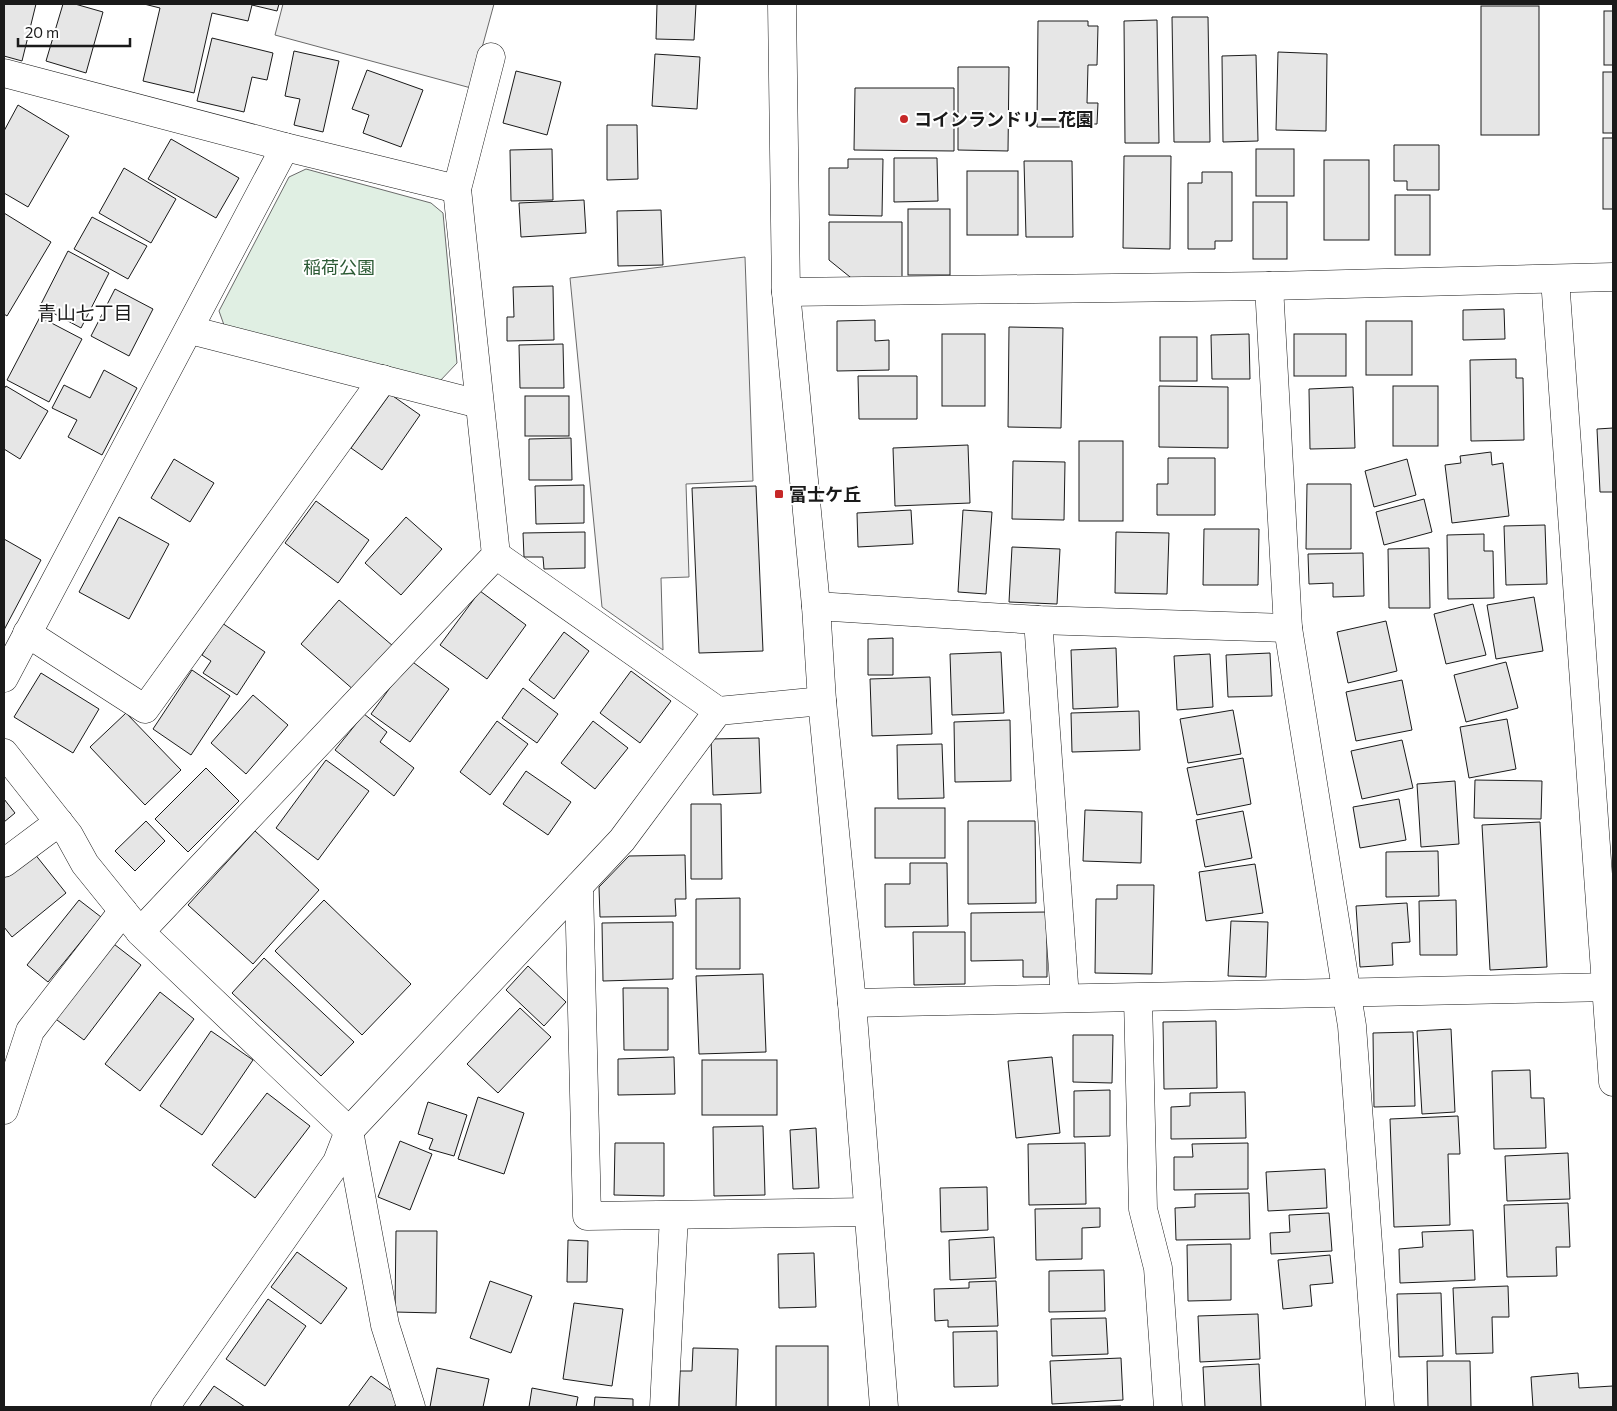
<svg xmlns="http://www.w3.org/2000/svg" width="1617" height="1411" font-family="Commissioner,'Noto Sans JP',sans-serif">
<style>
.green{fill:#e0efe3;stroke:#6a6a6a}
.parking{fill:#ededed;stroke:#6a6a6a}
.building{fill:#e6e6e6;stroke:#1a1a1a}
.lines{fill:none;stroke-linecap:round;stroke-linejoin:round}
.minor-casing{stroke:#1a1a1a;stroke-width:29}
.tertiary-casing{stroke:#1a1a1a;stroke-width:29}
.minor{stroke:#fff;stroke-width:28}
.tertiary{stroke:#fff;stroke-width:28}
.poi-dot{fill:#c62828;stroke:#fff;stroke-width:2}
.labels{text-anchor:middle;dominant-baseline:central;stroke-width:4;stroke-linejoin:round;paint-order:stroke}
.poi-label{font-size:18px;font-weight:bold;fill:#1a1a1a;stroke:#fff;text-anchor:start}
.park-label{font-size:18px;fill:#2b5a34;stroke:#fff}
.neighbourhood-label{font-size:19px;fill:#1a1a1a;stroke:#fff}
</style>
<rect width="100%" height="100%" fill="#fff"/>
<!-- green -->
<polygon class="green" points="306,169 431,203 443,213 457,363 439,382 224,325 219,311 289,177"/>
<!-- parking -->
<g class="parking">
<polygon points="283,4 494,4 471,88 275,35"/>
<polygon points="745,257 753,481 686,484 689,577 661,578 663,650 602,607 570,278"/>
</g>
<!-- building -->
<g class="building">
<polygon points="4,4 36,4 22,61 4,56"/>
<polygon points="63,4 75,4 103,12 86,73 46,61"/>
<polygon points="144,4 279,4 277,11 252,5 248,21 212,13 194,93 143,81 160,8"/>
<polygon points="657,4 696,4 694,40 656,39"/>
<rect x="1481" y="6" width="58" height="129"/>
<rect x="1604" y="11" width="9" height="54"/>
<polygon points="1172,17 1208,17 1210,142 1174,142"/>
<polygon points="1157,20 1159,143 1125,143 1124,21"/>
<polygon points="1038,21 1088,21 1088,26 1098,26 1097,65 1088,65 1087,103 1098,103 1097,124 1088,124 1088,127 1037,127"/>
<polygon points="212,38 273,53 267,80 252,77 244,112 197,101"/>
<polygon points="294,51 339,61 323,132 294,125 300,99 285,96"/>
<polygon points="1278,52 1327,54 1326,131 1276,130"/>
<polygon points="655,54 700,57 697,109 652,106"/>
<polygon points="1256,55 1258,141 1223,142 1222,56"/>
<polygon points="958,67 1009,67 1008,151 958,150"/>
<polygon points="367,70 423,90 401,147 363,133 369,115 352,109"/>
<polygon points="516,71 561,82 547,135 503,123"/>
<rect x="1603" y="72" width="10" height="61"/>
<polygon points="855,88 954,88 954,151 854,150"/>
<polygon points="18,105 69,136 28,207 4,193 4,131"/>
<polygon points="607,125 637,125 638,179 607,180"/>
<rect x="1603" y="138" width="10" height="71"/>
<polygon points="171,139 239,178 216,218 148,179"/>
<polygon points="1394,145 1439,145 1439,190 1407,190 1407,181 1394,181"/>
<polygon points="552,149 553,200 511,201 510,150"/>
<rect x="1256" y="149" width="38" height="47"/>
<polygon points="1124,156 1171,156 1170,249 1123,248"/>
<polygon points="894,158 937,158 938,201 894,202"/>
<polygon points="848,159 883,159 882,216 829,215 829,168 848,168"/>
<rect x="1324" y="160" width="45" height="80"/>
<polygon points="1024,161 1072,161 1073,237 1026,237"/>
<polygon points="124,168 176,199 151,243 99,213"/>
<rect x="967" y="171" width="51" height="64"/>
<polygon points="1202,172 1232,172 1232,241 1215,241 1215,249 1188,249 1188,183 1202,183"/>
<rect x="1395" y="195" width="35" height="60"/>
<polygon points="584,200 586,233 521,237 519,203"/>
<rect x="1253" y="202" width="34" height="57"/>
<rect x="908" y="209" width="42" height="66"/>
<polygon points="661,210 663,265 618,266 617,211"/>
<polygon points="4,213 51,242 7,316 4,314"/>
<polygon points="92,217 147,246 128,279 74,249"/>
<polygon points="829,222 902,222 902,281 855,281 829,260"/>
<polygon points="68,251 109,273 81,328 40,306"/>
<polygon points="553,286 554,340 507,341 507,317 514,317 513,287"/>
<polygon points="115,289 153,309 129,356 91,336"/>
<polygon points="1504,309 1505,339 1463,340 1463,310"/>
<polygon points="40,317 82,339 49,402 7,380"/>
<polygon points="875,320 875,341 889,340 889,370 837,371 837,321"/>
<rect x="1366" y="321" width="46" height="54"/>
<polygon points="1009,327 1063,328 1061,428 1008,427"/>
<rect x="942" y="334" width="43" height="72"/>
<polygon points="1249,334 1250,379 1212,379 1211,335"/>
<rect x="1294" y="334" width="52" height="42"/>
<rect x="1160" y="337" width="37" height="44"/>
<polygon points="563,344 564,388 520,388 519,345"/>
<polygon points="1516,359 1516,378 1523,378 1524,440 1471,441 1470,360"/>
<polygon points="104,370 137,388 102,455 68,437 77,420 52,408 64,385 90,398"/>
<polygon points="858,376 917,376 917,419 859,419"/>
<polygon points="6,386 48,411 20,459 4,449 4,389"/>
<polygon points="1159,386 1228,387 1228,448 1159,447"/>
<rect x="1393" y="386" width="45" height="60"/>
<polygon points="1353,387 1355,448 1310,449 1309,389"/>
<polygon points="390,394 420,415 382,470 351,448"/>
<rect x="525" y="396" width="44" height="40"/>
<polygon points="1613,428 1613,492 1600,492 1597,429"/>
<polygon points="571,438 572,480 529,480 529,439"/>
<rect x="1079" y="441" width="44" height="80"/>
<polygon points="968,445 970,503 895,506 893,448"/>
<polygon points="1491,452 1492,465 1503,463 1509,516 1452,523 1445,465 1461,463 1460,456"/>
<polygon points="1168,458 1215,458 1215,515 1157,515 1157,484 1168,484"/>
<polygon points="174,459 214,483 190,522 151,498"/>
<polygon points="1407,459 1416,495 1374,507 1365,471"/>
<polygon points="1013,461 1065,462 1064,520 1012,519"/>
<polygon points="1307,484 1351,484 1351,549 1306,549"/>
<polygon points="584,485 584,523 536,524 535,486"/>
<polygon points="756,486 763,651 699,653 692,488"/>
<polygon points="1424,499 1432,532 1384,545 1376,512"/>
<polygon points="316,501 369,540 338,583 285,543"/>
<polygon points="911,510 913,544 858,547 857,513"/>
<polygon points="963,510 992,512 986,594 958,592"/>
<polygon points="119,517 169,544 129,619 79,592"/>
<polygon points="406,517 442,549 401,595 365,563"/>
<polygon points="1545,525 1547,584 1506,585 1504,526"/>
<polygon points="1204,529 1259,529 1258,585 1203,585"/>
<polygon points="585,532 585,568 544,569 543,557 524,557 523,533"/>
<polygon points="1116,532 1169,533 1167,594 1115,593"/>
<polygon points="1484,534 1484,551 1493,551 1494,598 1448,599 1447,535"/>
<polygon points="4,539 41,560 4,630"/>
<polygon points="1012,547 1060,549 1057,604 1009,602"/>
<polygon points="1429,548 1430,608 1389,608 1388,549"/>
<polygon points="1363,553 1364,596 1333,597 1333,583 1309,584 1308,554"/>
<polygon points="480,591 526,625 487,679 440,645"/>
<polygon points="1534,597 1543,651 1496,659 1487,605"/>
<polygon points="339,600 393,646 355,691 301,644"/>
<polygon points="1473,604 1486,655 1446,664 1434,614"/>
<polygon points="1386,621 1397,671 1348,683 1337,632"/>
<polygon points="222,623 265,652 237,695 203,673 211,661 202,655"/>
<polygon points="564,632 589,651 554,699 529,680"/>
<polygon points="893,638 893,675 868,675 868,639"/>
<polygon points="1116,648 1118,707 1073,709 1071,650"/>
<polygon points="1001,652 1004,713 952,715 950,654"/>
<polygon points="1270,653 1272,696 1228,697 1226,655"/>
<polygon points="1210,654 1213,707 1177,710 1174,656"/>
<polygon points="410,660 449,689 410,742 371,714"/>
<polygon points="1506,662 1518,708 1466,722 1454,675"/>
<polygon points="192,670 230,696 191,755 153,729"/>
<polygon points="631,671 671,701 640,743 600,713"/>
<polygon points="41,673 99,709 73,753 14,717"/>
<polygon points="930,677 932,734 872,736 870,679"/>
<polygon points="1402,680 1412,730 1356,741 1346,692"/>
<polygon points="523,688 558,714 537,743 502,718"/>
<polygon points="253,695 288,725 246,774 211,743"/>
<polygon points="1233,710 1241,754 1188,763 1180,719"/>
<polygon points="1139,711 1140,750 1072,752 1071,713"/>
<polygon points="126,713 181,770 145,805 90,747"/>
<polygon points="364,714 387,732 380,742 414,768 394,796 335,750"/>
<polygon points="1507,719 1516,769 1469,778 1460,727"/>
<polygon points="1010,720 1011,781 955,782 954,722"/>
<polygon points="497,721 528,744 490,795 460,772"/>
<polygon points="593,721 628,748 595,789 561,763"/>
<polygon points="759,738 761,793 713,795 711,739"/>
<polygon points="1402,740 1413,788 1362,799 1351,751"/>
<polygon points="942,744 944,798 898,799 897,745"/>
<polygon points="1243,758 1251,804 1197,815 1187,768"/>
<polygon points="326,760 369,791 318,860 276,828"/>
<polygon points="206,768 239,801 188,852 155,819"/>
<polygon points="526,771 571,802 548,835 503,804"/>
<polygon points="1475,780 1542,781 1541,819 1474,818"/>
<polygon points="1455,781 1459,844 1421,847 1417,784"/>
<polygon points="4,799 15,813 4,822"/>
<polygon points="1399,799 1406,840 1360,848 1353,807"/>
<polygon points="691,804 721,804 722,879 691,879"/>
<rect x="875" y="808" width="70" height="50"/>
<polygon points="1085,810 1142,812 1141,863 1083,861"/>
<polygon points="1243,811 1252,858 1205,867 1196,820"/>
<polygon points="146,821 165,841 135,871 115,851"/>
<polygon points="968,821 1035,821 1036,903 968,904"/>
<polygon points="1540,822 1547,967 1490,970 1482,825"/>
<polygon points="255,831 319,890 253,964 188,905"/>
<polygon points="1438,851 1439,896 1386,897 1386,852"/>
<polygon points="34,853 66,893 12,937 4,927 4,878"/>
<polygon points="685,855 686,899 675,899 676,916 600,917 599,887 629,856"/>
<polygon points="910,863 947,863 948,926 885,927 885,884 910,884"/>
<polygon points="1255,864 1263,913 1206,921 1199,872"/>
<polygon points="1117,885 1154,885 1152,974 1095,973 1096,899 1117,899"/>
<polygon points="740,898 740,969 696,969 696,899"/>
<polygon points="79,900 101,917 48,982 27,965"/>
<polygon points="324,900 411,984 362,1035 275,951"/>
<polygon points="1456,900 1457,955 1420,955 1419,901"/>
<polygon points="1407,903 1410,942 1392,943 1393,965 1360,967 1356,906"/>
<polygon points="1047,912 1047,977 1023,977 1023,960 971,961 971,913"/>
<polygon points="1231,921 1268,922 1266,977 1228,976"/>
<polygon points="673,922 673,979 603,981 602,923"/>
<polygon points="913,932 965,932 965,984 914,985"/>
<polygon points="110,941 141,965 84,1040 53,1017"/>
<polygon points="264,958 354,1042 321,1076 232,993"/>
<polygon points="528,966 566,1002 544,1026 506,990"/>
<polygon points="763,974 766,1052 699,1054 696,976"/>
<polygon points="623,988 668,988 668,1050 624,1050"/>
<polygon points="160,992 194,1019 140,1091 105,1064"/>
<polygon points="520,1008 551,1037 498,1093 467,1064"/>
<polygon points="1216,1021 1217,1088 1164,1089 1163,1022"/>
<polygon points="1451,1029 1455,1112 1422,1114 1417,1031"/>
<polygon points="211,1031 253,1060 202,1135 160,1106"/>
<polygon points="1413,1032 1415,1106 1374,1107 1373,1033"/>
<polygon points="1073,1035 1113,1035 1112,1083 1073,1082"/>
<polygon points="674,1057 675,1094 618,1095 618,1059"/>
<polygon points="1052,1057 1060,1133 1016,1138 1008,1061"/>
<rect x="702" y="1060" width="75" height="55"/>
<polygon points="1530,1070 1531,1098 1544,1098 1546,1148 1494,1149 1492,1071"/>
<polygon points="1110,1090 1110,1136 1074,1137 1074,1091"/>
<polygon points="1245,1092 1246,1138 1171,1139 1171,1107 1190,1106 1190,1093"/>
<polygon points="267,1093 310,1126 255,1198 212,1165"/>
<polygon points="478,1097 524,1113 504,1174 458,1159"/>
<polygon points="428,1102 467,1115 454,1156 429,1149 433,1139 418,1134"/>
<polygon points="1458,1116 1460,1154 1448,1154 1450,1225 1394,1227 1390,1119"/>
<polygon points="763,1126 765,1195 714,1196 713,1127"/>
<polygon points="816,1128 819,1188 793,1189 790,1130"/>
<polygon points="400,1141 432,1154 410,1210 378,1197"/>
<polygon points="615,1143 664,1143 664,1196 614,1195"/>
<polygon points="1085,1143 1086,1204 1029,1205 1028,1144"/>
<polygon points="1248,1143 1248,1189 1174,1190 1174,1157 1193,1157 1192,1144"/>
<polygon points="1568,1153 1570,1199 1507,1201 1505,1156"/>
<polygon points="1325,1169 1327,1208 1268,1211 1266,1172"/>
<polygon points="987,1187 988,1230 941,1232 940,1188"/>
<polygon points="1249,1193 1250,1239 1176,1240 1175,1208 1195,1207 1195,1194"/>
<polygon points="1568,1203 1570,1247 1556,1247 1557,1276 1507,1277 1504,1205"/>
<polygon points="1100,1208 1100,1227 1082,1228 1082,1259 1036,1260 1035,1209"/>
<polygon points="1329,1213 1332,1251 1271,1254 1270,1233 1290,1232 1289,1215"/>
<polygon points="1473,1230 1475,1280 1400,1283 1399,1249 1423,1247 1422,1232"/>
<polygon points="396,1231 437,1231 436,1313 395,1312"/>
<polygon points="994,1237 996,1278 950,1280 949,1240"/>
<polygon points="568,1240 588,1241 587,1282 567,1282"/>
<polygon points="1231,1244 1231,1300 1188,1301 1187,1245"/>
<polygon points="297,1252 347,1288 321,1324 271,1287"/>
<polygon points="814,1253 816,1307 779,1308 778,1254"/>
<polygon points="1330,1255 1333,1283 1310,1285 1312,1306 1283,1309 1278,1260"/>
<polygon points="1104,1270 1105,1311 1049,1312 1049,1271"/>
<polygon points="490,1281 532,1296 511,1353 470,1338"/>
<polygon points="996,1281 998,1326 948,1327 948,1320 935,1321 934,1289 969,1288 969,1282"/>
<polygon points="1508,1286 1509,1317 1492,1317 1493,1353 1456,1354 1453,1288"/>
<polygon points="1441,1293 1443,1356 1399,1357 1397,1294"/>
<polygon points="268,1299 306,1326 265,1386 226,1359"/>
<polygon points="574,1303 623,1309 612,1386 563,1379"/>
<polygon points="1258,1314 1260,1359 1200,1362 1198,1316"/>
<polygon points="1106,1318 1108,1354 1052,1356 1051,1319"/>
<polygon points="997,1331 998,1386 954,1387 953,1332"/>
<rect x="776" y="1346" width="52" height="61"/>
<polygon points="693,1348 738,1349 736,1407 679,1407 680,1371 692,1371"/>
<polygon points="1121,1358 1123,1400 1052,1404 1050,1361"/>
<polygon points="1427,1361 1470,1361 1471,1407 1428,1407"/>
<polygon points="1259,1364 1261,1407 1205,1407 1203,1367"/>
<polygon points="437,1368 489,1379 483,1407 430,1407"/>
<polygon points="1578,1373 1579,1388 1613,1386 1613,1407 1533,1407 1531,1377"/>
<polygon points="371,1376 401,1398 394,1407 348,1407"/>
<polygon points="214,1386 245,1407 199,1407"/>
<polygon points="532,1388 578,1397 576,1407 529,1407"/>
<polygon points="595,1397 633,1399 633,1407 594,1407"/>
<polygon points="1121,1406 1121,1407 1067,1407"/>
</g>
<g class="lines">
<!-- minor casing -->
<g class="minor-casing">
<g id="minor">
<polyline points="4,73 285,147 457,189"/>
<polyline points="1555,279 1613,1082"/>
<polyline points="1269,286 1288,628 1352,1026 1380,1407"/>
<polyline points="786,292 1269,286 1613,277"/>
<polyline points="190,330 479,404"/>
<polyline points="496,555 718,711"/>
<polyline points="816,606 1038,620 1288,628"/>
<polyline points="1038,620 1065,998"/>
<polyline points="27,633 145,709 383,379"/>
<polyline points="4,678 285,147"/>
<polyline points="4,753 69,835 85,864 140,932 349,1131 385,1325 411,1407"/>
<polyline points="4,863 59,822"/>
<polyline points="579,886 587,1216 868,1212"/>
<polyline points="140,932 496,555 457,189 491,57"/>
<polyline points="1138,998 1143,1209 1158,1268 1168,1407"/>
<polyline points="852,1003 1613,987"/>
<polyline points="4,1110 30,1031 123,911"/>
<polyline points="165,1407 337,1162 349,1131 622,840 718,711 822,701"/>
<polyline points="664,1407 674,1216"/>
</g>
</g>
<!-- tertiary casing -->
<g class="tertiary-casing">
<polyline id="tertiary" points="782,4 786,292 816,606 822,701 852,1003 884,1407"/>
</g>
<!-- minor -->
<use href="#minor" class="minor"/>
<!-- tertiary -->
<use href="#tertiary" class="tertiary"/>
</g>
<!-- markers -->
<g class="poi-dot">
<circle cx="904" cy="119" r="5"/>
<rect x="774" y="489" width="10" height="10" rx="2.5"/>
</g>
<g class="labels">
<!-- poi labels -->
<g class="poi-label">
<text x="914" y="119">コインランドリー花園</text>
<text x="789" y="494">富士ケ丘</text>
</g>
<!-- park labels -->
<g class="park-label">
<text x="339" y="267">稲荷公園</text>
</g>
<!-- neighbourhood labels -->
<g class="neighbourhood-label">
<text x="85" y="312">青山七丁目</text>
</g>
</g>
<!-- border -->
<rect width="1617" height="1411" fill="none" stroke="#1a1a1a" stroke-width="10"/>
<!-- scale -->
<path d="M18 38v8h112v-8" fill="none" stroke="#1a1a1a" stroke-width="2.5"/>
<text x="25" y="38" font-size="15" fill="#1a1a1a" stroke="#ffffff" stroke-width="4" paint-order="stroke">20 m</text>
</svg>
